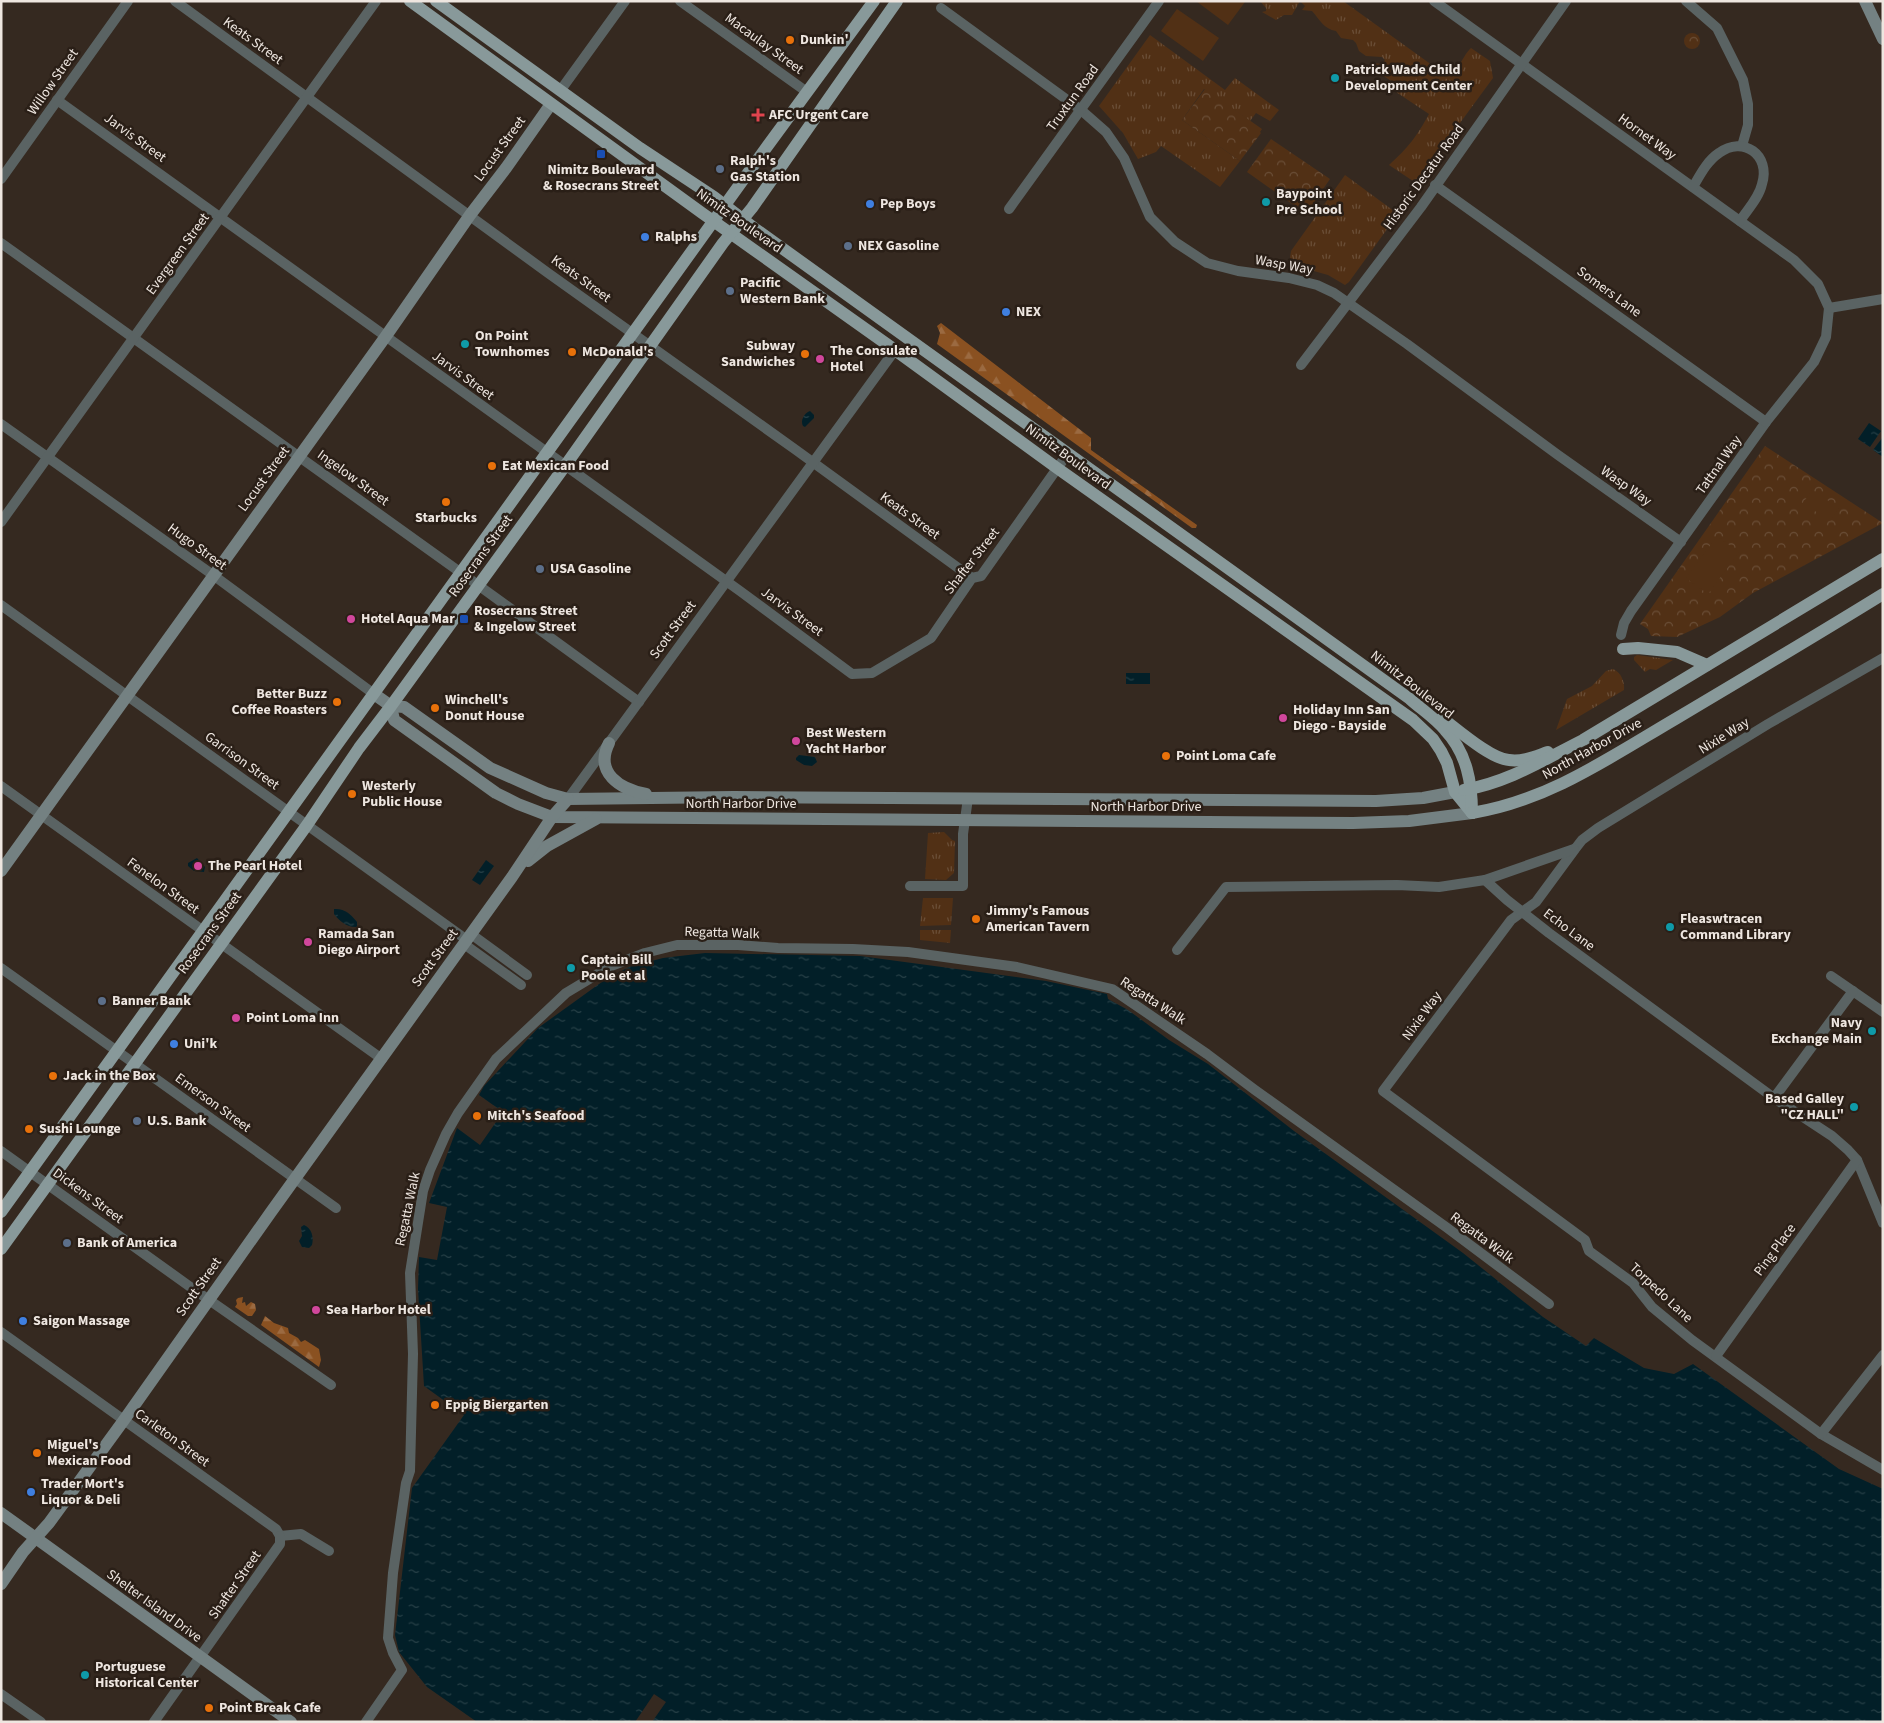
<svg xmlns="http://www.w3.org/2000/svg" width="1884" height="1723" viewBox="0 0 1884 1723" font-family="'Source Sans 3',sans-serif">
	<style>
		.grass { fill: url(#grass-tufts) }
		.forest { fill: url(#forest-firs) }
		.park { fill: url(#park-crowns) }
		.pitch { fill: #513015 }
		.water { fill: url(#water-ripples) }
		.pier { fill: #352920 }
		.lines { fill: none; stroke-linecap: round; stroke-linejoin: round }
		.street { stroke: #5a6363; stroke-width: 10 }
		.secondary { stroke: #748182; stroke-width: 12 }
		.primary { stroke: #88999a; stroke-width: 12 }
		.food-dot { fill: #e8710a; stroke: #2a1f17; stroke-width: 2 }
		.culture-dot { fill: #0f9aa8; stroke: #2a1f17; stroke-width: 2 }
		.health-dot { fill: #e0444e; stroke: #2a1f17; stroke-width: 2 }
		.transit-dot { fill: #1a4fb4; stroke: #2a1f17; stroke-width: 2 }
		.service-dot { fill: #5c6f8a; stroke: #2a1f17; stroke-width: 2 }
		.shop-dot { fill: #3f7fe0; stroke: #2a1f17; stroke-width: 2 }
		.hotel-dot { fill: #d1479c; stroke: #2a1f17; stroke-width: 2 }
		.labels { text-anchor: middle; dominant-baseline: central; stroke-width: 5; stroke-linejoin: round; paint-order: stroke }
		.poi-label { font-size: 14px; font-weight: bold; fill: #eee6e0; stroke: #2a1f17; text-anchor: start }
		.street-label { font-size: 14px; fill: #eee6e0; stroke: #2a1f17 }
	</style>
	<defs>
		<pattern id="grass-tufts" width="24" height="20" patternUnits="userSpaceOnUse" patternTransform="scale(1.25)"><rect width="24" height="20" fill="#513015"/><path d="M3 7l-1-3M5 7V3M7 7l1-3M15 17l-1-3M17 17v-4M19 17l1-3" fill="none" stroke="#6a4e37"/></pattern>
		<pattern id="forest-firs" width="22" height="20" patternUnits="userSpaceOnUse" patternTransform="scale(1.25)"><rect width="22" height="20" fill="#8a5121"/><path d="M5 1l3.5 6h-7zM16 11l3.5 6h-7z" fill="#9b6a41"/></pattern>
		<pattern id="park-crowns" width="20" height="18" patternUnits="userSpaceOnUse" patternTransform="scale(1.25)"><rect width="20" height="18" fill="#513015"/><path d="M2 6a3 3 0 1 1 6 0M12 15a3 3 0 1 1 6 0" fill="none" stroke="#6a4e37"/></pattern>
		<pattern id="water-ripples" width="26" height="14" patternUnits="userSpaceOnUse" patternTransform="scale(1.25)"><rect width="26" height="14" fill="#021f28"/><path d="M2 4q2-2 4 0t4 0M15 11q2-2 4 0t4 0" fill="none" stroke="#274047"/></pattern>
	</defs>
	<rect width="100%" height="100%" fill="#352920"/>
	<g class="grass">
		<path d="M1260 1H1343L1443 73C1458 76 1462 56 1471 48L1490 61 1493 78 1416 183 1389 165C1408 148 1417 136 1429 114L1396 92 1397 87 1396 84 1368 66 1373 63 1382 64 1385 60 1382 57 1366 56 1359 51 1356 43 1353 40 1341 38 1336 31C1324 29 1320 20 1312 11L1302 10 1305 6 1300 1 1292 15H1284L1276 20 1262 12 1266 11V8Z"/>
		<path d="M1150 35 1225 90 1235 78 1279 110 1270 121 1256 113 1250 121 1204 89 1182 120 1240 161 1220 187 1161 146 1156 152 1138 159 1123 133 1099 106Z"/>
		<path d="M1345 175 1398 214 1349 282 1345 285 1328 275 1289 264 1291 251Z"/>
		<path d="M1637 655 1673 660 1656 670 1650 669 1645 672 1634 660V657Z"/>
		<path d="M1613 669C1621 672 1625 682 1624 690L1556 730 1567 699 1592 686 1606 671Z"/>
		<path d="M944 832 952 840 955 841 954 873 946 880 925 879 928 833Z"/>
		<path d="M923 898H953L951 925 920 926Z"/>
		<path d="M920 930H951L950 943 920 940Z"/>
	</g>
	<g class="forest">
		<path d="M941 323 1091 438V450L1197 525 1196 528H1192L937 344 940 333 937 326Z"/>
		<path d="M243 1297 242 1303 245 1302 246 1306 251 1302 255 1304 256 1310 252 1316H248L235 1307 237 1304 236 1300 238 1298Z"/>
		<path d="M265 1316 274 1323 288 1328 289 1333 298 1338 301 1342 305 1340 319 1349 321 1360 319 1367 261 1325Z"/>
	</g>
	<g class="park">
		<circle cx="1692" cy="41" r="8"/>
		<path d="M1205 89 1262 129 1260 132 1261 133 1240 161 1182 120Z"/>
		<path d="M1271 139 1330 179 1306 214 1247 172Z"/>
		<path d="M1765 446 1883 523 1753 593 1720 617 1677 637 1651 636 1648 629 1640 624Z"/>
	</g>
	<g class="pitch">
		<path d="M1196 1H1243L1245 2 1228 25Z"/>
		<path d="M1177 9 1219 38 1203 61 1161 31Z"/>
		<path d="M1812 490 1839 508 1830 521 1803 503Z"/>
		<path d="M1717 536 1739 552 1708 594 1686 578Z"/>
	</g>
	<g class="water">
		<path d="M810 411 814 415V418L805 427 803 426C800 421 804 413 810 411Z"/>
		<path d="M1869 423 1881 431 1870 447 1858 439Z"/>
		<path d="M1883 437V457L1873 450Z"/>
		<rect x="1126" y="673" width="24" height="11"/>
		<path d="M799 755 815 757 817 762 812 766 804 765 796 760V758Z"/>
		<path d="M197 858 205 867 204 872 194 871 188 866V863Z"/>
		<path d="M486 860 494 866 480 885 472 880Z"/>
		<path d="M334 909C344 908 351 914 357 922V927C348 928 339 921 334 914Z"/>
		<path d="M705 953 860 956 1046 981 1107 994 1108 999 1128 1010 1169 1040 1208 1064 1294 1131 1463 1253 1543 1317 1586 1346 1594 1338 1644 1368 1674 1374 1693 1364 1839 1469 1883 1489V1722H477L427 1687 399 1652 395 1635 412 1488 464 1415 424 1386 418 1289 419 1257 437 1260 447 1207 429 1203 457 1128 480 1145 503 1112 479 1095 484 1086 538 1028 606 979 629 967 663 958Z"/>
		<path d="M304 1225C312 1228 314 1238 312 1245L309 1248 302 1247 299 1241 302 1236 301 1227Z"/>
	</g>
	<path class="pier" d="M654 1694 666 1702 652 1722H635Z"/>
	<g class="lines">
		<g class="street">
			<path d="M175 1 548 273 796 450 972 578"/>
			<path d="M680 1 807 92"/>
			<path d="M1434 1 1794 260 1818 284 1829 308 1826 337 1814 362 1766 422 1631 611 1624 623 1621 635"/>
			<path d="M1686 1 1717 28 1743 80 1748 104V125L1742 146"/>
			<path d="M941 8 1081 110 1106 132 1124 158 1150 217 1175 242 1207 263 1238 271 1289 278 1317 285 1334 293 1407 344 1558 455 1681 542"/>
			<path d="M560 91 625 1"/>
			<path d="M57 100 740 591 852 674 872 673 931 638 972 578 981 576 1068 453"/>
			<path d="M1 179 128 1"/>
			<path d="M1435 185 1766 422"/>
			<path d="M1693 187C1700 175 1707 161 1719 153 1743 135 1771 155 1762 184 1759 198 1747 210 1740 221"/>
			<path d="M1009 209 1159 1"/>
			<path d="M1 243 478 585 639 702"/>
			<path d="M1829 308 1883 299"/>
			<path d="M1301 365 1421 207 1566 1"/>
			<path d="M1 424 213 575 374 694"/>
			<path d="M1 522 376 1"/>
			<path d="M1 605 467 940"/>
			<path d="M1883 658 1768 724 1598 828 1582 840 1575 849 1536 902 1511 920 1383 1091 1585 1240 1589 1251 1633 1283 1652 1307 1692 1340 1821 1434 1883 1470"/>
			<path d="M1 786 382 1059"/>
			<path d="M568 799 895 350"/>
			<path d="M1485 880 1574 849"/>
			<path d="M910 886H963V834L968 798"/>
			<path d="M471 934 527 975"/>
			<path d="M464 944 521 985"/>
			<path d="M1177 950 1226 887 1397 885 1439 887 1485 880 1507 900 1549 933 1774 1098 1832 1136 1848 1150 1857 1160 1883 1223"/>
			<path d="M1 968 336 1208"/>
			<path d="M1831 976 1883 1012"/>
			<path d="M1774 1098 1853 991"/>
			<path d="M1 1151 189 1286 331 1385"/>
			<path d="M1 1332 276 1529 280 1536"/>
			<path d="M1716 1356 1857 1160"/>
			<path d="M1821 1434 1883 1355"/>
			<path d="M280 1536 301 1534 329 1551"/>
			<path d="M1 1694 41 1722"/>
			<path d="M154 1722 280 1544V1536"/>
			<path d="M366 1722 402 1670 393 1653 388 1638 393 1573 406 1483 410 1471 413 1354 410 1273 423 1191 430 1170 446 1134 458 1113 496 1059 566 993 611 966 645 953 677 945H738L778 948 853 949 908 952 1017 967 1112 989 1207 1054 1255 1090 1446 1227 1549 1304"/>
		</g>
		<g class="secondary">
			<path d="M1865 1 1883 39"/>
			<path d="M374 694 391 706 404 707 490 768 546 793 568 799 734 797 1376 801 1423 798 1455 792"/>
			<path d="M391 706 394 720 496 793 518 804 552 817 1353 823 1409 821 1472 813"/>
			<path d="M609 743C594 773 620 789 646 794"/>
			<path d="M528 861 547 846 596 819"/>
			<path d="M1 871 386 336 470 215 506 168 551 104"/>
			<path d="M1 1513 291 1722"/>
			<path d="M1 1584 23 1552 49 1523 124 1420 271 1212 512 877 552 817 568 799"/>
		</g>
		<g class="primary">
			<path d="M410 1 702 213 895 350 1057 468 1413 720 1433 739 1441 751 1447 763 1455 792 1472 813"/>
			<path d="M436 1 640 148 714 197 754 228 1410 699C1421 709 1435 718 1445 730 1467 753 1472 783 1472 813"/>
			<path d="M1623 649 1638 648 1677 652 1707 665"/>
			<path d="M1442 718C1458 730 1491 759 1509 760 1523 762 1536 756 1548 752"/>
			<path d="M1464 790C1509 782 1543 760 1583 740L1883 559"/>
			<path d="M1472 813C1548 801 1612 756 1677 718 1746 677 1815 636 1883 594"/>
			<path d="M1 1212 766 148 874 1"/>
			<path d="M1 1249 307 825 359 748 391 706 565 466 723 243 752 208 897 1"/>
		</g>
	</g>
	<g class="food-dot">
		<circle cx="790" cy="40" r="5"/>
		<circle cx="572" cy="352" r="5"/>
		<circle cx="805" cy="354" r="5"/>
		<circle cx="492" cy="466" r="5"/>
		<circle cx="446" cy="502" r="5"/>
		<circle cx="337" cy="702" r="5"/>
		<circle cx="435" cy="708" r="5"/>
		<circle cx="1166" cy="756" r="5"/>
		<circle cx="352" cy="794" r="5"/>
		<circle cx="976" cy="919" r="5"/>
		<circle cx="53" cy="1076" r="5"/>
		<circle cx="477" cy="1116" r="5"/>
		<circle cx="29" cy="1129" r="5"/>
		<circle cx="435" cy="1405" r="5"/>
		<circle cx="37" cy="1453" r="5"/>
		<circle cx="209" cy="1708" r="5"/>
	</g>
	<g class="culture-dot">
		<circle cx="1335" cy="78" r="5"/>
		<circle cx="1266" cy="202" r="5"/>
		<circle cx="465" cy="344" r="5"/>
		<circle cx="1670" cy="927" r="5"/>
		<circle cx="571" cy="968" r="5"/>
		<circle cx="1872" cy="1031" r="5"/>
		<circle cx="1854" cy="1107" r="5"/>
		<circle cx="85" cy="1675" r="5"/>
	</g>
	<path class="health-dot" d="M755.5 107.5h5v5h5v5h-5v5h-5v-5h-5v-5h5z"/>
	<g class="transit-dot">
		<rect x="596" y="149" width="10" height="10" rx="2.5"/>
		<rect x="459" y="614" width="10" height="10" rx="2.5"/>
	</g>
	<g class="service-dot">
		<circle cx="720" cy="169" r="5"/>
		<circle cx="848" cy="246" r="5"/>
		<circle cx="730" cy="291" r="5"/>
		<circle cx="540" cy="569" r="5"/>
		<circle cx="102" cy="1001" r="5"/>
		<circle cx="137" cy="1121" r="5"/>
		<circle cx="67" cy="1243" r="5"/>
	</g>
	<g class="shop-dot">
		<circle cx="870" cy="204" r="5"/>
		<circle cx="645" cy="237" r="5"/>
		<circle cx="1006" cy="312" r="5"/>
		<circle cx="174" cy="1044" r="5"/>
		<circle cx="23" cy="1321" r="5"/>
		<circle cx="31" cy="1492" r="5"/>
	</g>
	<g class="hotel-dot">
		<circle cx="820" cy="359" r="5"/>
		<circle cx="351" cy="619" r="5"/>
		<circle cx="1283" cy="718" r="5"/>
		<circle cx="796" cy="741" r="5"/>
		<circle cx="198" cy="866" r="5"/>
		<circle cx="308" cy="942" r="5"/>
		<circle cx="236" cy="1018" r="5"/>
		<circle cx="316" cy="1310" r="5"/>
	</g>
	<g class="labels">
		<g class="poi-label">
			<text x="800" y="40">Dunkin'</text>
			<text x="1345" y="70">Patrick Wade Child<tspan x="1345" dy="16">Development Center</tspan></text>
			<text x="769" y="115">AFC Urgent Care</text>
			<text x="730" y="161">Ralph's<tspan x="730" dy="16">Gas Station</tspan></text>
			<text x="601" y="170" text-anchor="middle">Nimitz Boulevard<tspan x="601" dy="16">&amp; Rosecrans Street</tspan></text>
			<text x="1276" y="194">Baypoint<tspan x="1276" dy="16">Pre School</tspan></text>
			<text x="880" y="204">Pep Boys</text>
			<text x="655" y="237">Ralphs</text>
			<text x="858" y="246">NEX Gasoline</text>
			<text x="740" y="283">Pacific<tspan x="740" dy="16">Western Bank</tspan></text>
			<text x="1016" y="312">NEX</text>
			<text x="475" y="336">On Point<tspan x="475" dy="16">Townhomes</tspan></text>
			<text x="795" y="346" text-anchor="end">Subway<tspan x="795" dy="16">Sandwiches</tspan></text>
			<text x="830" y="351">The Consulate<tspan x="830" dy="16">Hotel</tspan></text>
			<text x="582" y="352">McDonald's</text>
			<text x="502" y="466">Eat Mexican Food</text>
			<text x="446" y="518" text-anchor="middle">Starbucks</text>
			<text x="550" y="569">USA Gasoline</text>
			<text x="474" y="611">Rosecrans Street<tspan x="474" dy="16">&amp; Ingelow Street</tspan></text>
			<text x="361" y="619">Hotel Aqua Mar</text>
			<text x="327" y="694" text-anchor="end">Better Buzz<tspan x="327" dy="16">Coffee Roasters</tspan></text>
			<text x="445" y="700">Winchell's<tspan x="445" dy="16">Donut House</tspan></text>
			<text x="1293" y="710">Holiday Inn San<tspan x="1293" dy="16">Diego - Bayside</tspan></text>
			<text x="806" y="733">Best Western<tspan x="806" dy="16">Yacht Harbor</tspan></text>
			<text x="1176" y="756">Point Loma Cafe</text>
			<text x="362" y="786">Westerly<tspan x="362" dy="16">Public House</tspan></text>
			<text x="208" y="866">The Pearl Hotel</text>
			<text x="986" y="911">Jimmy's Famous<tspan x="986" dy="16">American Tavern</tspan></text>
			<text x="1680" y="919">Fleaswtracen<tspan x="1680" dy="16">Command Library</tspan></text>
			<text x="318" y="934">Ramada San<tspan x="318" dy="16">Diego Airport</tspan></text>
			<text x="581" y="960">Captain Bill<tspan x="581" dy="16">Poole et al</tspan></text>
			<text x="112" y="1001">Banner Bank</text>
			<text x="246" y="1018">Point Loma Inn</text>
			<text x="1862" y="1023" text-anchor="end">Navy<tspan x="1862" dy="16">Exchange Main</tspan></text>
			<text x="184" y="1044">Uni'k</text>
			<text x="63" y="1076">Jack in the Box</text>
			<text x="1844" y="1099" text-anchor="end">Based Galley<tspan x="1844" dy="16">"CZ HALL"</tspan></text>
			<text x="487" y="1116">Mitch's Seafood</text>
			<text x="147" y="1121">U.S. Bank</text>
			<text x="39" y="1129">Sushi Lounge</text>
			<text x="77" y="1243">Bank of America</text>
			<text x="326" y="1310">Sea Harbor Hotel</text>
			<text x="33" y="1321">Saigon Massage</text>
			<text x="445" y="1405">Eppig Biergarten</text>
			<text x="47" y="1445">Miguel's<tspan x="47" dy="16">Mexican Food</tspan></text>
			<text x="41" y="1484">Trader Mort's<tspan x="41" dy="16">Liquor &amp; Deli</tspan></text>
			<text x="95" y="1667">Portuguese<tspan x="95" dy="16">Historical Center</tspan></text>
			<text x="219" y="1708">Point Break Cafe</text>
		</g>
		<g class="street-label">
			<text transform="translate(253 41) rotate(36)">Keats Street</text>
			<text transform="translate(764 44) rotate(36)">Macaulay Street</text>
			<text transform="translate(53 82) rotate(-55)">Willow Street</text>
			<text transform="translate(1073 98) rotate(-54)">Truxtun Road</text>
			<text transform="translate(1647 137) rotate(36)">Hornet Way</text>
			<text transform="translate(135 138) rotate(36)">Jarvis Street</text>
			<text transform="translate(500 149) rotate(-54)">Locust Street</text>
			<text transform="translate(1424 177) rotate(-54)">Historic Decatur Road</text>
			<text transform="translate(739 221) rotate(35)">Nimitz Boulevard</text>
			<text transform="translate(178 254) rotate(-54)">Evergreen Street</text>
			<text transform="translate(1284 265) rotate(10)">Wasp Way</text>
			<text transform="translate(581 279) rotate(36)">Keats Street</text>
			<text transform="translate(1609 292) rotate(36)">Somers Lane</text>
			<text transform="translate(463 376) rotate(36)">Jarvis Street</text>
			<text transform="translate(1068 457) rotate(36)">Nimitz Boulevard</text>
			<text transform="translate(1719 465) rotate(-55)">Tattnal Way</text>
			<text transform="translate(353 478) rotate(36)">Ingelow Street</text>
			<text transform="translate(264 479) rotate(-54)">Locust Street</text>
			<text transform="translate(1626 486) rotate(35)">Wasp Way</text>
			<text transform="translate(910 516) rotate(36)">Keats Street</text>
			<text transform="translate(197 547) rotate(36)">Hugo Street</text>
			<text transform="translate(481 556) rotate(-54)">Rosecrans Street</text>
			<text transform="translate(972 561) rotate(-52)">Shafter Street</text>
			<text transform="translate(792 612) rotate(36)">Jarvis Street</text>
			<text transform="translate(673 630) rotate(-54)">Scott Street</text>
			<text transform="translate(1412 685) rotate(38)">Nimitz Boulevard</text>
			<text transform="translate(1724 736) rotate(-32)">Nixie Way</text>
			<text transform="translate(1592 749) rotate(-29)">North Harbor Drive</text>
			<text transform="translate(242 761) rotate(36)">Garrison Street</text>
			<text x="741" y="804">North Harbor Drive</text>
			<text x="1146" y="807">North Harbor Drive</text>
			<text transform="translate(163 886) rotate(36)">Fenelon Street</text>
			<text transform="translate(1569 930) rotate(37)">Echo Lane</text>
			<text transform="translate(210 933) rotate(-54)">Rosecrans Street</text>
			<text transform="translate(722 933) rotate(2)">Regatta Walk</text>
			<text transform="translate(435 958) rotate(-54)">Scott Street</text>
			<text transform="translate(1153 1001) rotate(33)">Regatta Walk</text>
			<text transform="translate(1422 1016) rotate(-54)">Nixie Way</text>
			<text transform="translate(213 1103) rotate(36)">Emerson Street</text>
			<text transform="translate(88 1196) rotate(36)">Dickens Street</text>
			<text transform="translate(408 1209) rotate(-78)">Regatta Walk</text>
			<text transform="translate(1482 1238) rotate(37)">Regatta Walk</text>
			<text transform="translate(1775 1250) rotate(-54)">Ping Place</text>
			<text transform="translate(199 1287) rotate(-55)">Scott Street</text>
			<text transform="translate(1661 1293) rotate(43)">Torpedo Lane</text>
			<text transform="translate(172 1438) rotate(36)">Carleton Street</text>
			<text transform="translate(235 1585) rotate(-55)">Shafter Street</text>
			<text transform="translate(154 1606) rotate(36)">Shelter Island Drive</text>
		</g>
	</g>
	<rect width="1884" height="1723" fill="none" stroke="#eee6e0" stroke-width="5"/>
</svg>
